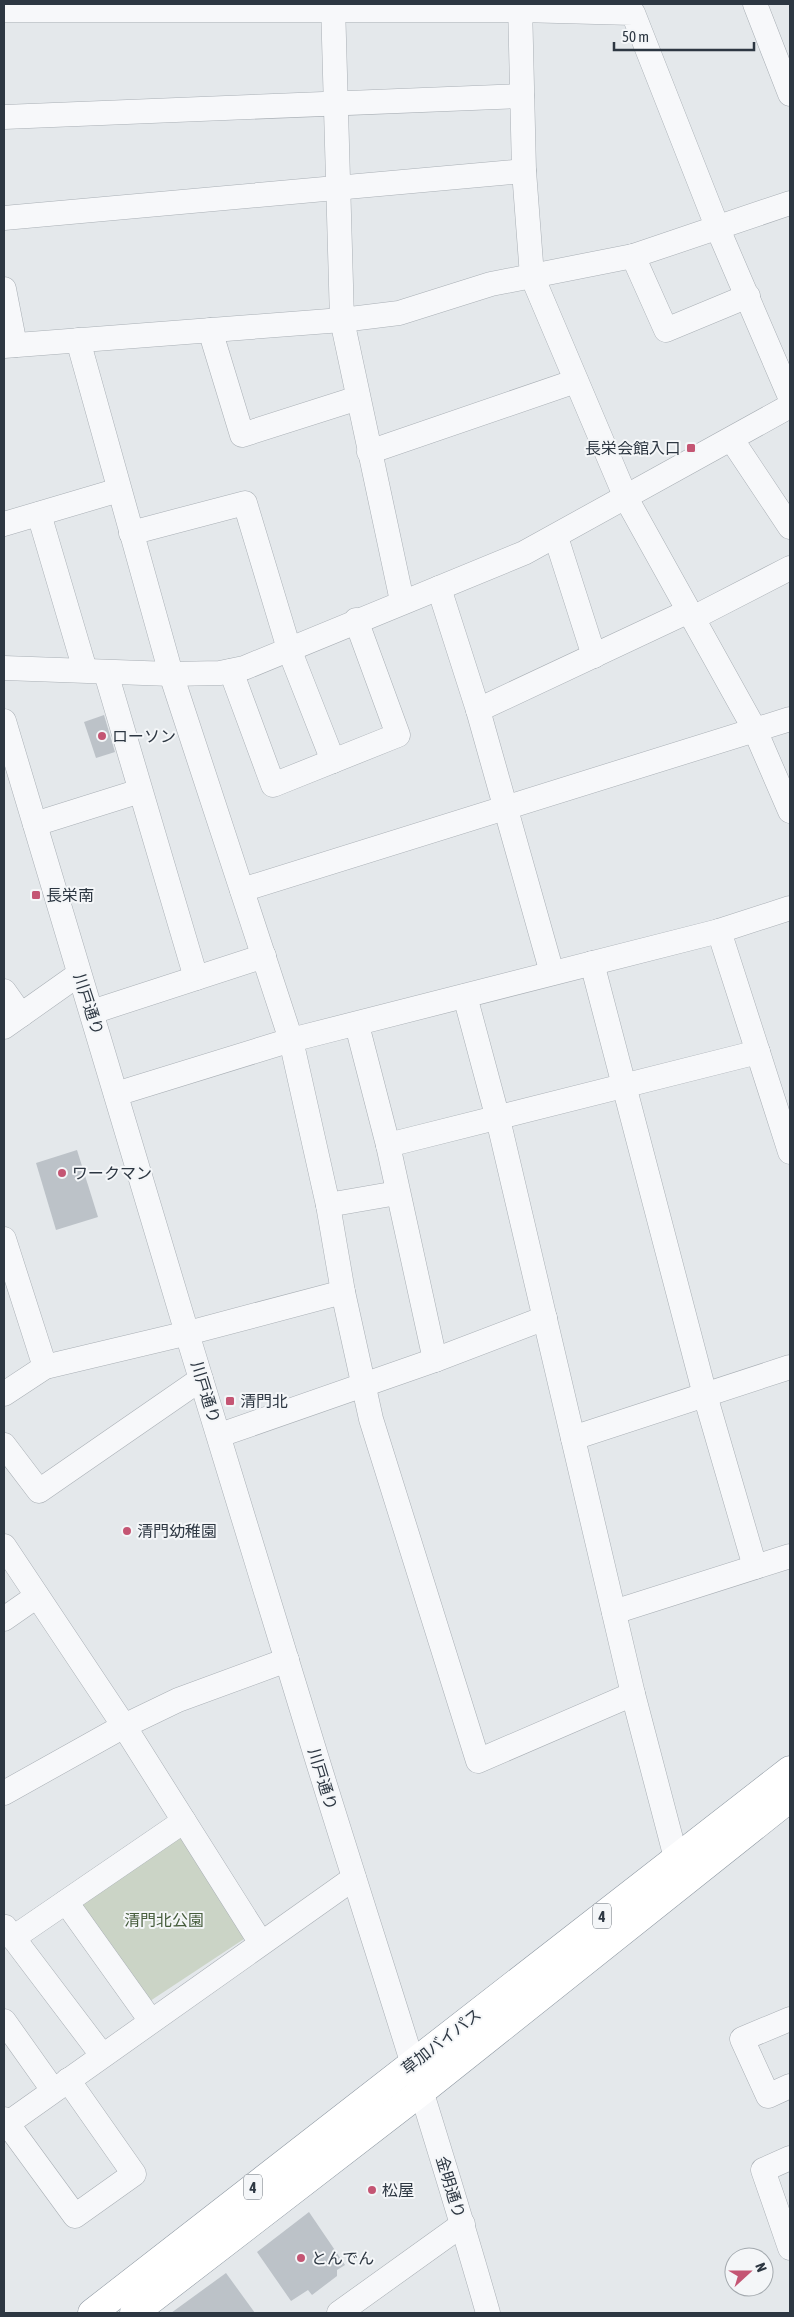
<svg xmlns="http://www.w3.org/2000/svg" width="794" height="2317" viewBox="0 0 794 2317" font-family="'Asap Condensed','Noto Sans JP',sans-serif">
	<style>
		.green { fill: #cbd4c6 }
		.building { fill: #bcc2c8 }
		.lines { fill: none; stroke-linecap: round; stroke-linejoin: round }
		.minor-casing { stroke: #a9afb5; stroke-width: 25 }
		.highway-casing { stroke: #8d97a1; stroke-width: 29 }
		.minor { stroke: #f7f8fa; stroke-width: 24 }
		.highway { stroke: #fff; stroke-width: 28 }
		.poi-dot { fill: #c45573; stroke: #f4f6f8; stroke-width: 2 }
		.labels { text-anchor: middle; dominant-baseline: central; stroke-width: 4; stroke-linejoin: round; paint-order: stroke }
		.shield { fill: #f4f6f8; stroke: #697079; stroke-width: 1 }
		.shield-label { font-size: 15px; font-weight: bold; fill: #2d3742 }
		.poi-label { font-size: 16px; fill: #2d3742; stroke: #f4f6f8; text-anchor: start }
		.street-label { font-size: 16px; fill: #2d3742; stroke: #f4f6f8 }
		.park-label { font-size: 16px; fill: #465d3c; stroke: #f4f6f8 }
	</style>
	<rect width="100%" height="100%" fill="#e4e8eb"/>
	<path class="green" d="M180 1836 247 1937 147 2003 79 1905Z"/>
	<g class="building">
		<path d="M104 715 115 752 96 758 84 722Z"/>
		<path d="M77 1150 98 1217 56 1230 36 1163Z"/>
		<path d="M309 2212 345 2265 337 2270V2276L312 2295 308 2290 291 2301 257 2252Z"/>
		<path d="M226 2273 255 2313H171Z"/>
	</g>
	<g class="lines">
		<defs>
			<g id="minor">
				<path d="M333 4 342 320 402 601"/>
				<path d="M520 4 524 171 532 276 626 498 755 730 790 811"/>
				<path d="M755 4 790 94"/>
				<path d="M4 10H520L633 13 718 229 790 397"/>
				<path d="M4 117 522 96"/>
				<path d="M4 218 524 171"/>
				<path d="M633 256 666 330 748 296"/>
				<path d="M4 289 15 345"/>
				<path d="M210 330 242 435 358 398"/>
				<path d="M78 340 171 674 291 1040 328 1205 343 1292 371 1419 478 1761 633 1694"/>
				<path d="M4 346 342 320 399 313 491 284 633 256 790 203"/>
				<path d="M732 440 790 527"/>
				<path d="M369 452 576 381"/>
				<path d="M39 514 85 670"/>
				<path d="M4 524 119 490"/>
				<path d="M131 533 245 503 289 649 333 761"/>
				<path d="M556 537 594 656"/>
				<path d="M439 588 478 710 552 973"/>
				<path d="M693 618 790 568"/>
				<path d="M4 668 171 674 220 673 244 668 524 553 790 406"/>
				<path d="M231 671 273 785 398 735 356 620"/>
				<path d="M106 673 196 978"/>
				<path d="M478 710 689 611"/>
				<path d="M4 721C105 1063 208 1405 313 1746 371 1935 434 2123 488 2313"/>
				<path d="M35 824 140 791"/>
				<path d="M242 890 790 719"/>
				<path d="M719 931 790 1152"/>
				<path d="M592 963 705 1395 755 1567"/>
				<path d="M4 991 21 1015"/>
				<path d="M465 996 498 1119 633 1694 676 1858"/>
				<path d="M92 1012 264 956"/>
				<path d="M357 1025 388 1145 435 1360"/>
				<path d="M4 1027 79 974"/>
				<path d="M116 1094 291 1040 719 931 790 908"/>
				<path d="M388 1145 758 1052"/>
				<path d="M328 1205 397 1193"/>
				<path d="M4 1239 45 1367"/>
				<path d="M4 1394 45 1367 188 1333 343 1292"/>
				<path d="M220 1435 435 1360 545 1318"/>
				<path d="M573 1438 790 1367"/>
				<path d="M4 1445 39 1491 201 1379"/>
				<path d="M4 1546 124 1726 261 1943"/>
				<path d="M614 1612 790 1556"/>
				<path d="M4 1619 37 1596"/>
				<path d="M4 1793 124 1726 178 1700 287 1660"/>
				<path d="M66 1902 151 2021"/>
				<path d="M5 1927 102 2055"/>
				<path d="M13 1938 184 1821"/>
				<path d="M790 2019 742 2039 768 2096 790 2086"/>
				<path d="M4 2021 53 2090"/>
				<path d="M4 2119 75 2216 134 2174 68 2080"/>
				<path d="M4 2126 354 1878"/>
				<path d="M790 2158 763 2170 790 2248"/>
				<path d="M339 2313 463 2224"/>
			</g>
			<g id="highway">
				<path d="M92 2313 790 1770"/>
				<path d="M134 2313 422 2091 790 1798"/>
			</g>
		</defs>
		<use href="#minor" class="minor-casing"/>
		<use href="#highway" class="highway-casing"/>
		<use href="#minor" class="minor"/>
		<use href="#highway" class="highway"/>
	</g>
	<g class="poi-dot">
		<rect x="686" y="443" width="10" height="10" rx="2.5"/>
		<circle cx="102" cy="736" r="5"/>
		<rect x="31" y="890" width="10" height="10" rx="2.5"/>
		<circle cx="62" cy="1173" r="5"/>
		<rect x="225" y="1396" width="10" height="10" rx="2.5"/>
		<circle cx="127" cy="1531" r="5"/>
		<circle cx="372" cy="2190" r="5"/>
		<circle cx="301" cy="2258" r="5"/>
	</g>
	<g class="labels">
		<g class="shield">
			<rect x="593" y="1903.5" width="18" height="25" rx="4"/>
			<rect x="244" y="2174.5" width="18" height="25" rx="4"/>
		</g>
		<g class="shield-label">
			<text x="602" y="1916">4</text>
			<text x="253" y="2187">4</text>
		</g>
		<g class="poi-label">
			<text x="681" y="448" text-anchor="end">長栄会館入口</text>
			<text x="112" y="736">ローソン</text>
			<text x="46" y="895">長栄南</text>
			<text x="72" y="1173">ワークマン</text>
			<text x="240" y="1401">清門北</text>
			<text x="137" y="1531">清門幼稚園</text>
			<text x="382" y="2190">松屋</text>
			<text x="311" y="2258">とんでん</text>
		</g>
		<g class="street-label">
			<text transform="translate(89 1004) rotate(72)">川戸通り</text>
			<text transform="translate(206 1392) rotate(73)">川戸通り</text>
			<text transform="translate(323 1779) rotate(73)">川戸通り</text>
			<text transform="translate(441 2041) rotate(-38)">草加バイパス</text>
			<text transform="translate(451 2187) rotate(73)">金明通り</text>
		</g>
		<g class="park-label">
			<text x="164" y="1920">清門北公園</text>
		</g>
	</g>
	<rect width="794" height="2317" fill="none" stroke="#2d3742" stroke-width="10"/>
	<g transform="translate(749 2272) rotate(69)"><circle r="24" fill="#f4f6f8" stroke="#a4aaaf"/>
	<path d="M0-4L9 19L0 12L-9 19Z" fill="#c45573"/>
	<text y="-8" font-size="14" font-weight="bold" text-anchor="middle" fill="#2d3742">N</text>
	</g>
	<path d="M614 42v8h140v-8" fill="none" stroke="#2d3742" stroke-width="2.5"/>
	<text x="622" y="42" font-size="15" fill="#2d3742" stroke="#f4f6f8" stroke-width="4" paint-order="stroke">50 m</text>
</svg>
